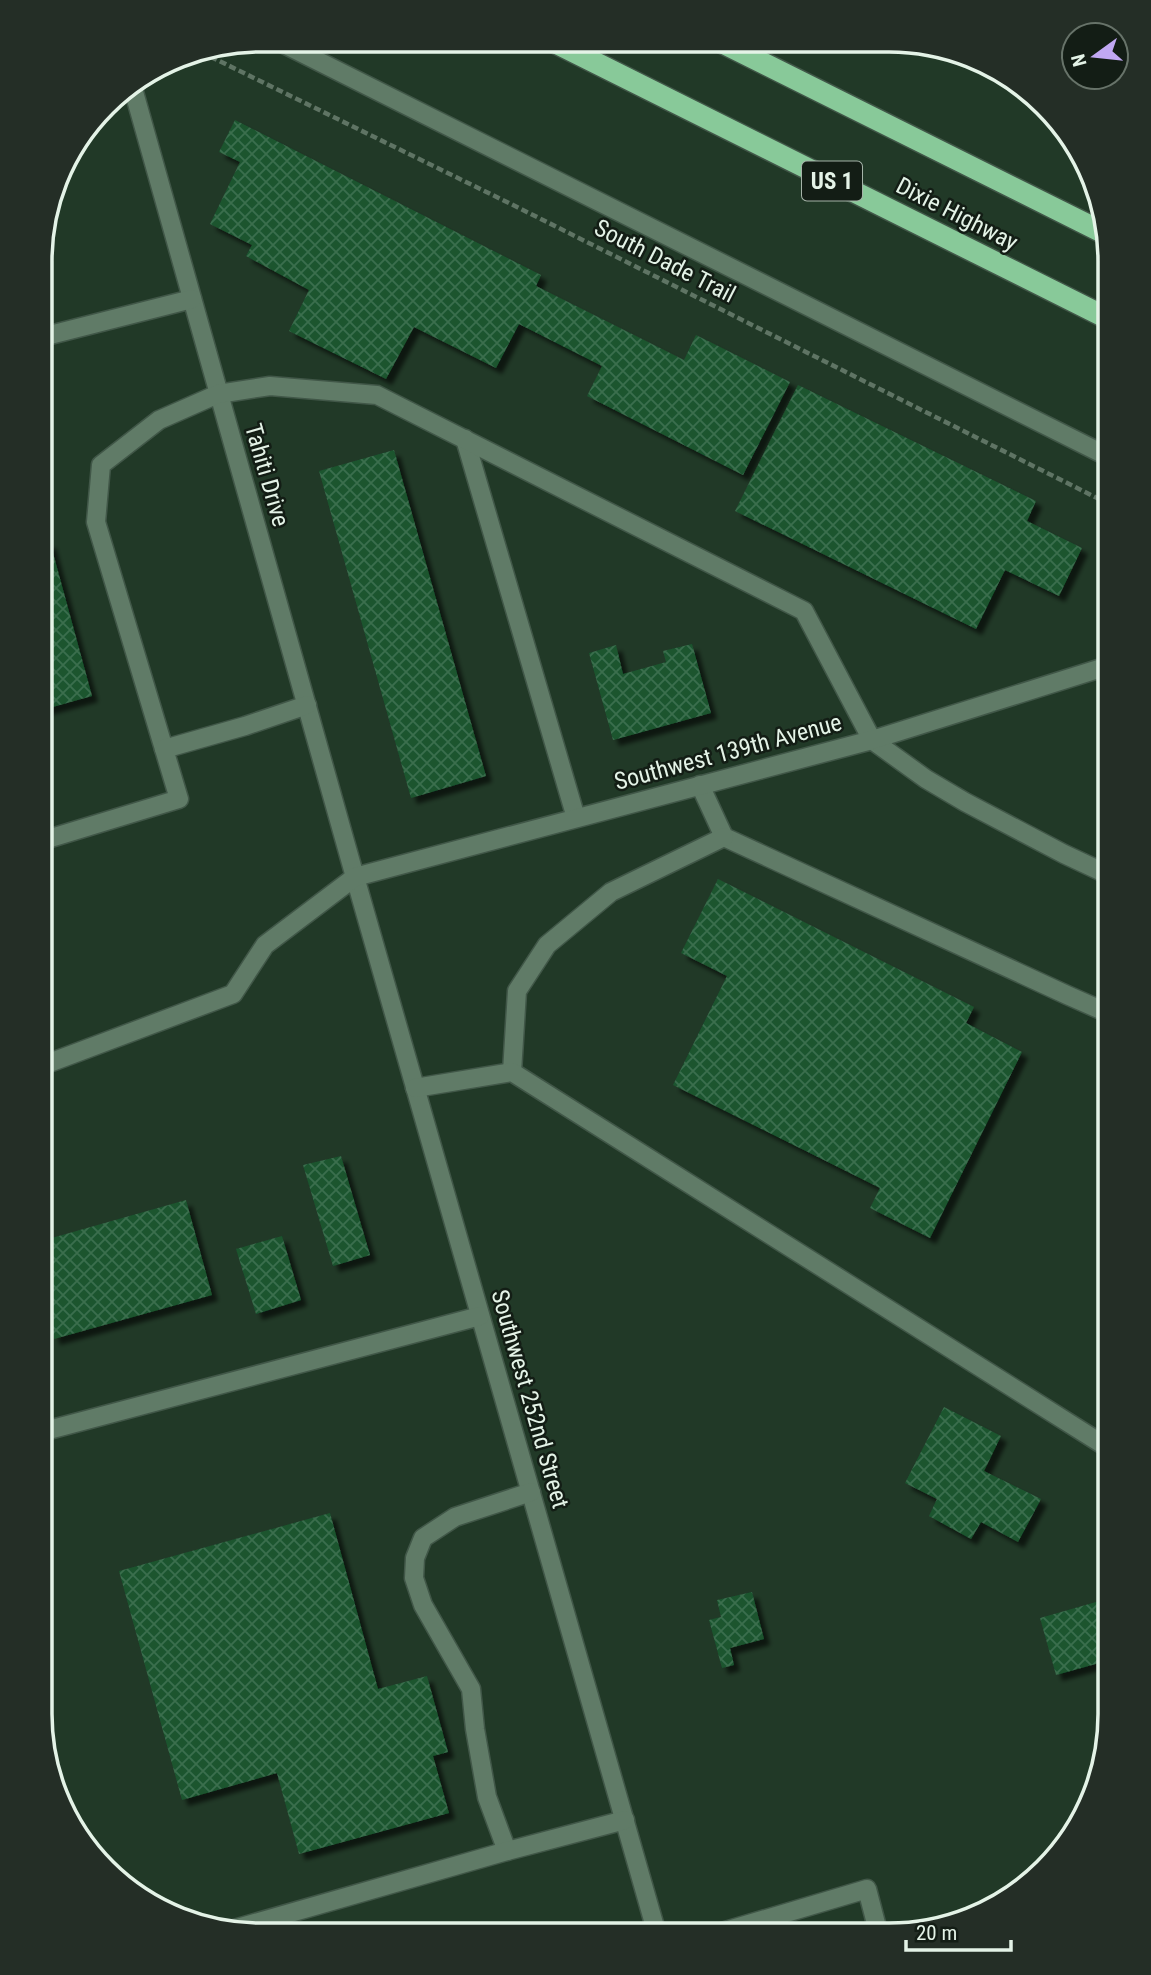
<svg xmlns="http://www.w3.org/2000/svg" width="1151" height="1975" viewBox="0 0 1151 1975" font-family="'Roboto Condensed',sans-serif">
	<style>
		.building { fill: url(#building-cross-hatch); filter: url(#shadow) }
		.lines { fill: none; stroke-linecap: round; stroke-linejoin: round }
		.minor-casing { stroke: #415748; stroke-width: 21 }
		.highway-casing { stroke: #415748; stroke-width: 24 }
		.path { stroke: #5f7464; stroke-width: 4.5; stroke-dasharray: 7 3.5; stroke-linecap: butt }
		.minor { stroke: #607b67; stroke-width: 18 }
		.highway { stroke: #88c999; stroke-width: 21 }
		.labels { text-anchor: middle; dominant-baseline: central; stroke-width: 5; stroke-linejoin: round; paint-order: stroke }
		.shield { fill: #131d15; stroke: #a5b3a8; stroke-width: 2 }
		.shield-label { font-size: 23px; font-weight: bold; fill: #e4f3e7 }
		.street-label { font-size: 24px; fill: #e4f3e7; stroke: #131d15 }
		.rim { fill: none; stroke: #e4f3e7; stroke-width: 3.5 }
	</style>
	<defs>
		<pattern id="building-cross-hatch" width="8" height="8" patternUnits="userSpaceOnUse" patternTransform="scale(1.75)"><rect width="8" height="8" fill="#1a552f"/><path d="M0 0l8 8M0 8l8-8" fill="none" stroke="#3b6e4d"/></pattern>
		<filter id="shadow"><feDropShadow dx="6" dy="6" stdDeviation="2" flood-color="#0009"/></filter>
	</defs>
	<rect width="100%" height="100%" fill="#213927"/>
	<g class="building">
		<path d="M235 120 541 275 536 286 684 360 696 335 790 382 743 475 587 396 602 366 519 324 496 368 414 327 386 379 289 331 309 290 246 256 252 245 210 224 240 162 219 152Z"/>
		<path d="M798 385 1036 501 1027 521 1082 548 1059 596 1005 570 976 629 735 511Z"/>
		<path d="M394 450 486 776 411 798 319 471Z"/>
		<path d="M50 542 92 696 42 710V544Z"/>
		<path d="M692 644 711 713 613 740 589 653 616 645 623 674 666 662 663 651Z"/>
		<path d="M718 879 974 1007 966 1023 1022 1052 930 1238 870 1208 880 1188 673 1085 727 976 681 953Z"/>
		<path d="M341 1156 370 1255 333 1266 303 1165Z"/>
		<path d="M186 1200 212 1295 54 1339 41 1290V1241Z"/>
		<path d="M282 1236 301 1300 256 1314 236 1249Z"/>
		<path d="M944 1407 1001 1436 984 1471 1041 1499 1018 1542 981 1522 971 1539 929 1516 937 1499 905 1483Z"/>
		<path d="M330 1513 378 1689 427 1676 448 1752 433 1756 449 1813 299 1854 277 1773 182 1800 119 1571Z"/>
		<path d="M752 1592 764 1639 730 1648 734 1665 722 1668 709 1620 721 1617 717 1600Z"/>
		<path d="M1110 1598V1660L1056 1675 1040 1618Z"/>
	</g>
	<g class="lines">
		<defs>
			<g id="minor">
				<path d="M276 40 1111 458"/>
				<path d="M132 85 355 877 657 1934"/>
				<path d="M42 337 192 299"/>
				<path d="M465 439 576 818"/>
				<path d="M164 749 96 522 101 465 159 420 218 394 270 386 377 395 804 611 872 740 926 779 965 802 1064 854 1111 876"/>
				<path d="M700 785 724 837 1067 995 1110 1014"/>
				<path d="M41 841 179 799 164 749 245 726 307 705"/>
				<path d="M41 1066 233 994 265 945 355 877 872 740 1111 665"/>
				<path d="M512 1072 517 991 547 945 611 892 724 837"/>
				<path d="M415 1088 512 1072 1110 1449"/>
				<path d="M41 1432 480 1316"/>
				<path d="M507 1851 487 1797 475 1729 471 1689 423 1605 414 1578 415 1558 423 1538 455 1517 531 1492"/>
				<path d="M227 1931 507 1851 625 1820"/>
				<path d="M715 1934 867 1889 879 1935"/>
			</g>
			<g id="highway">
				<path d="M554 42 1111 320"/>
				<path d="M723 43 1106 234"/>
			</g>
		</defs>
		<use href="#minor" class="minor-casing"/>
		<use href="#highway" class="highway-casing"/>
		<path class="path" d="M201 52 517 207 1111 505"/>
		<use href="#minor" class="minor"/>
		<use href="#highway" class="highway"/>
	</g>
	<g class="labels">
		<rect class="shield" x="802" y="161.5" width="60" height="39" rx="5"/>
		<g class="shield-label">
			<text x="832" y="181">US 1</text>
		</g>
		<g class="street-label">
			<text transform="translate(957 214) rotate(27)">Dixie Highway</text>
			<text transform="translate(665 261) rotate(27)">South Dade Trail</text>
			<text transform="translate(267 475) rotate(74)">Tahiti Drive</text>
			<text transform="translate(728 752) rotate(-15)">Southwest 139th Avenue</text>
			<text transform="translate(530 1399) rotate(74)">Southwest 252nd Street</text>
		</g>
	</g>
	<path d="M0 0H1151V1975H0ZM261 52H889A209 209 0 0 1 1098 261V1714A209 209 0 0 1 889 1923H261A209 209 0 0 1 52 1714V261A209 209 0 0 1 261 52Z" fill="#242e26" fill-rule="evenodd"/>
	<path class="rim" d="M261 52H889A209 209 0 0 1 1098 261V1714A209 209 0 0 1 889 1923H261A209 209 0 0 1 52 1714V261A209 209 0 0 1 261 52Z"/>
	<g transform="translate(1095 56) rotate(255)"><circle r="33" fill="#131d15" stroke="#677369" stroke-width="2"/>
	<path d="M0-5L12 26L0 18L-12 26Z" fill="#c1a8f3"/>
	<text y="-10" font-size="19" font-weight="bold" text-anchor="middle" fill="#e4f3e7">N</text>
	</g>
	<path d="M906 1940v10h105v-10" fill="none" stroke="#e4f3e7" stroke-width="3.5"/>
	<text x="916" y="1940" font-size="21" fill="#e4f3e7" stroke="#131d15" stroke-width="5" paint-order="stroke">20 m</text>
</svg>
